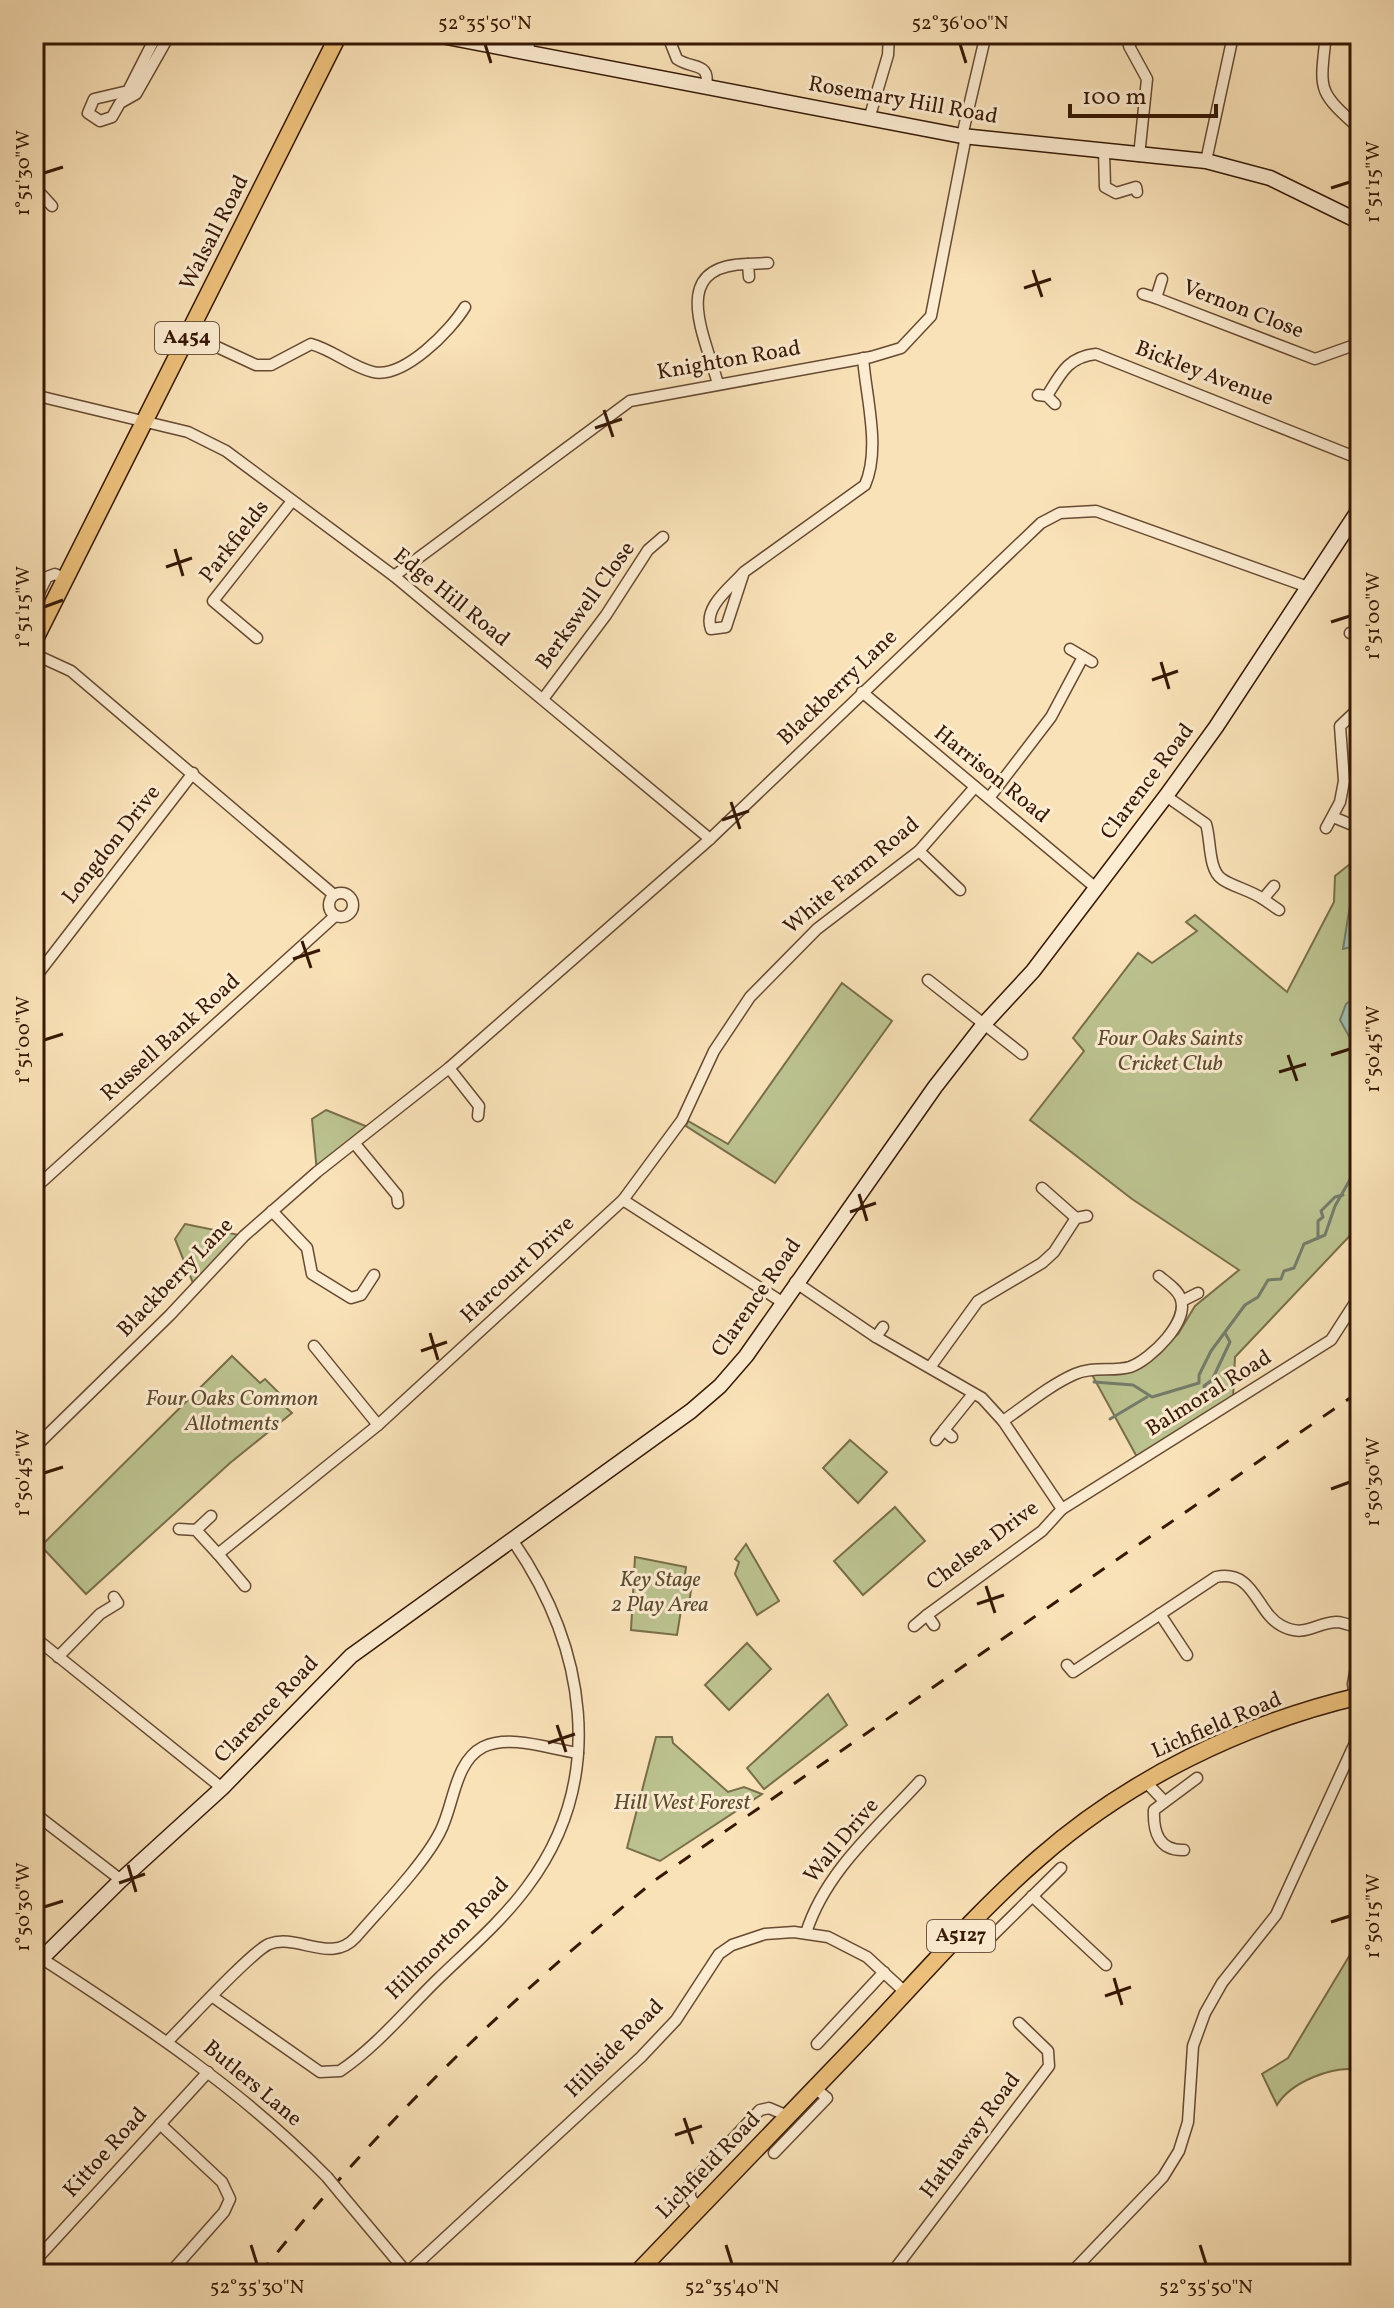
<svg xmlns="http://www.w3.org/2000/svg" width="1394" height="2308" viewBox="0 0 1394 2308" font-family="Vollkorn,serif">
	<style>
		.green { fill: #bcc390; stroke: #796e4a; stroke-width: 2 }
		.water { fill: #9ebead; stroke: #747c6a; stroke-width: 2 }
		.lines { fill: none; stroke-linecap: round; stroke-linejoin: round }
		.stream { stroke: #747c6a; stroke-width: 3 }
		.street-casing { stroke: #674a32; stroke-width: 13 }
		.secondary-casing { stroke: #361805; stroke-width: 17 }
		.primary-casing { stroke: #361805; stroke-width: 19 }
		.street { stroke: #fcecd1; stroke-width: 10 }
		.secondary { stroke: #fcecd1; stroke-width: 14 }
		.primary { stroke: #edc17c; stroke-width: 16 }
		.rail { stroke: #361805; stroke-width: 3; stroke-dasharray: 14 14; stroke-linecap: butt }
		.street-bridge-casing { stroke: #674a32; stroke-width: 13; stroke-linecap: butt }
		.street-bridge { stroke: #fcecd1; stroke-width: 10 }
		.ticks { fill: none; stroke: #361805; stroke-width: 3 }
		.labels { text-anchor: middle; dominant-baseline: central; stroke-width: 6; stroke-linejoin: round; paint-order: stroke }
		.shield { fill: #fcecd1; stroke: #715842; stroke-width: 2 }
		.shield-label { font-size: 20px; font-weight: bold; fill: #361805 }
		.street-label { font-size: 22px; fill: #361805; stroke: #fcecd1 }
		.park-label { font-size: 22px; font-style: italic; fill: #5e4b2f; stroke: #fcecd1 }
		.neatline { fill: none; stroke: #361805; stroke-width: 3 }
		.ticks-label { font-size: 20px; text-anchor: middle; fill: #361805 }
	</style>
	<rect width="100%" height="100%" fill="#fae2b8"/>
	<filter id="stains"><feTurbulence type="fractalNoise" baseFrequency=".0025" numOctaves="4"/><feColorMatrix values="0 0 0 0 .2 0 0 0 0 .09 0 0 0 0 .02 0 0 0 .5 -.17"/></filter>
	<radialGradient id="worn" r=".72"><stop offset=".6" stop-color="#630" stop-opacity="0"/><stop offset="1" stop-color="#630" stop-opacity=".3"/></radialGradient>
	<g class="green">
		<path d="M1360 856V1225L1235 1357 1233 1398 1137 1457 1091 1373 1134 1370 1178 1334 1195 1306 1239 1270 1132 1199 1030 1120 1084 1051 1073 1038 1138 953 1152 963 1197 931 1186 922 1195 915 1287 992 1334 902 1335 876Z"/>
		<path d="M842 983 892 1021 775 1183 686 1126 688 1121 728 1144Z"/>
		<path d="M326 1110 373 1129 317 1172 312 1119Z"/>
		<path d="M185 1224 244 1236 195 1288 175 1239Z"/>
		<path d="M232 1356 260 1383 265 1379 283 1397 279 1401 292 1413 230 1463 86 1594 41 1546Z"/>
		<path d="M850 1440 887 1472 858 1503 823 1468Z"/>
		<path d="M895 1507 925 1541 863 1595 834 1561Z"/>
		<path d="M746 1544 779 1601 757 1615 735 1574 739 1562 735 1559Z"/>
		<path d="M635 1557 686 1567 684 1583 692 1584 688 1610H681L677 1635 631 1630Z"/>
		<path d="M747 1643 771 1669 729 1710 705 1685Z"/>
		<path d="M828 1694 847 1725 764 1789 747 1768Z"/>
		<path d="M656 1737H672L673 1743 728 1792 744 1787 762 1794 660 1861 627 1848Z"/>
		<path d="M1360 1938V2070C1333 2065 1291 2082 1277 2105L1262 2074 1288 2058Z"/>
	</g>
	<g class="water">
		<path d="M1360 875V945L1343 949 1352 892Z"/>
		<path d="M1360 993V1076H1356L1351 1040 1340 1020 1346 1004Z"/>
	</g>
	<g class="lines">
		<g class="stream">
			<path d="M1318 1238V1221L1323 1217 1321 1211 1335 1197 1343 1195"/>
			<path d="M1094 1382 1133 1385 1152 1397 1199 1383V1375L1211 1351 1245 1305 1258 1297 1268 1280 1281 1279 1284 1271 1294 1268 1304 1244 1325 1235 1335 1206 1360 1162"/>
			<path d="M1206 1399 1204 1386 1212 1380 1230 1342 1225 1333"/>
			<path d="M1110 1419 1147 1397"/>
		</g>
		<defs>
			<g id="street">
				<path d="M157 34 128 91 94 99 88 113 100 121 112 117 120 103 136 94 170 34"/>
				<path d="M667 34 677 59C693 70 711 61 706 88"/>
				<path d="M1136 34 1129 46 1147 79 1139 156"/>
				<path d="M1326 34C1320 91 1316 90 1360 129"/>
				<path d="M528 52 530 34"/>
				<path d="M869 119 888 55 889 34"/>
				<path d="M962 136 986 34"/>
				<path d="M1104 151 1105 187 1116 193 1136 187 1137 192"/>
				<path d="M1206 161 1233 36"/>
				<path d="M34 197 42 195 52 206"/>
				<path d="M1353 219 1360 204"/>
				<path d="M749 277 748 264 768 263"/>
				<path d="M1143 294 1156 298 1162 279"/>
				<path d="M1156 298 1315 359 1360 343"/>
				<path d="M189 334 256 365H271L311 344C333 350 352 367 373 372 404 379 451 330 465 307"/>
				<path d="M718 384C705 336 667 265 748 264"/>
				<path d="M34 395 188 432 226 451 394 576 710 839"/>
				<path d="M1038 395 1047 396 1055 404"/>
				<path d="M1047 396C1061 373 1068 357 1096 354L1360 459"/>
				<path d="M744 572C730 588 703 607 711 629L726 627 744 572 865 485C881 449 866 397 863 358"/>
				<path d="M394 576 630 401 871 357 901 348 931 316 966 136"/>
				<path d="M34 603 47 577 55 574 65 579"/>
				<path d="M1350 633 1360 628"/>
				<path d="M257 638 213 601 292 501"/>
				<path d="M1070 649 1092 662"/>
				<path d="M34 654 71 671 334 895"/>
				<path d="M862 692 1096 888"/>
				<path d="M543 699 606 615 648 550 663 537"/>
				<path d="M1166 796 1206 824C1211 839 1208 870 1222 879 1231 886 1250 890 1263 899L1274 886"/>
				<path d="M989 798 1051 717 1083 657"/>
				<path d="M1333 817 1350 824"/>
				<path d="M1326 828 1340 802 1344 781 1340 726 1360 707"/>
				<path d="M919 851 960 890"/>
				<circle cx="341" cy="905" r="12"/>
				<path d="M1263 899 1279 910"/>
				<path d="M34 979 193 773"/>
				<path d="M928 980 1022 1054"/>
				<path d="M449 1068 479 1106 478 1116"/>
				<path d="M355 1144 397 1195 398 1203"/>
				<path d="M1042 1188 1076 1218 1087 1216"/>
				<path d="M34 1189 335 916"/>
				<path d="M272 1211 307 1248 312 1274 351 1298 361 1295 374 1275"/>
				<path d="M795 1282 876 1337 883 1327"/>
				<path d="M1182 1301 1198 1293"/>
				<path d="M782 1302 623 1200 682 1120 714 1051 750 997 817 929 919 851 975 787"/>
				<path d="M876 1337 982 1398 1003 1421 1062 1509"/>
				<path d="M314 1346 378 1425"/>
				<path d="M931 1366 978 1301 1042 1263 1054 1252 1076 1218"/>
				<path d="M1003 1421C1026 1405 1050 1385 1075 1374 1093 1366 1113 1372 1130 1367 1150 1360 1191 1321 1180 1297 1177 1289 1166 1282 1159 1276"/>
				<path d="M944 1430 973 1394"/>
				<path d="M936 1440 944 1430 952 1437"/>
				<path d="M34 1448 170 1315 244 1236 317 1172 449 1068 710 839 1041 523 1060 513 1096 511 1308 587"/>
				<path d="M179 1529 196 1530 218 1554 378 1425 623 1200"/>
				<path d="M196 1530 211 1516"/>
				<path d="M218 1554 245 1586"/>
				<path d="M1160 1614 1187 1655"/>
				<path d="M927 1615 1042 1531 1062 1509 1331 1340 1360 1295"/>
				<path d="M914 1626 927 1615 934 1625"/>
				<path d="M34 1637 222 1788"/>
				<path d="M58 1657 100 1614 118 1603 114 1597"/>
				<path d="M1067 1665 1073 1672 1216 1577C1255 1569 1256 1613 1282 1626 1305 1638 1315 1623 1336 1622 1344 1622 1352 1626 1360 1629"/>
				<path d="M1145 1781 1164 1801"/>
				<path d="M34 1813 121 1880"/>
				<path d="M1184 1850C1159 1851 1153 1832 1154 1810L1197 1778"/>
				<path d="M1032 1896 1106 1965"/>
				<path d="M806 1933C825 1872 877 1828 920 1781"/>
				<path d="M987 1941 1061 1868"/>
				<path d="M41 1958C143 2024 242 2090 327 2177"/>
				<path d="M213 1997 320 2072 340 2071C376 2047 407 2009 438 1979 468 1950 502 1921 527 1887 609 1778 585 1646 513 1541"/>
				<path d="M168 2041C187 2022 251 1952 269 1944 298 1933 331 1965 356 1937 380 1909 424 1864 440 1832 454 1806 454 1762 483 1747 510 1734 550 1749 578 1753"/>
				<path d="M817 2044 884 1972"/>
				<path d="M160 2124 222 2182 230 2199 224 2212 169 2274"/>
				<path d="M774 2153 827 2098 815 2088"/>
				<path d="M341 2194 408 2274"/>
				<path d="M698 2209 690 2197V2184L760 2110 769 2108 788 2116"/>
				<path d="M34 2262 208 2072"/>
				<path d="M407 2273 641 2057 676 2020 719 1954 732 1945 765 1934 794 1932 828 1937 867 1957 906 1993"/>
				<path d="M891 2274 1049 2066 1048 2051 1019 2023"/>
				<path d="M1070 2274 1163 2177 1179 2151 1188 2122 1193 2046 1205 2013 1222 1983 1276 1915 1355 1743 1357 1710 1353 1684 1360 1645"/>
			</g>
			<g id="secondary">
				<path d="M431 34 962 136 1206 161 1270 178 1360 222"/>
				<path d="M34 1966 121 1880 222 1788 351 1656 691 1411 720 1386 746 1356 935 1087 984 1024 1033 971 1166 796 1216 727 1360 508"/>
			</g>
			<g id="primary">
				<path d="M34 641 339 34"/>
				<path d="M636 2274C711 2196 787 2118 862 2039 920 1978 976 1913 1039 1858 1129 1779 1244 1723 1360 1696"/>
			</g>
		</defs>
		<use href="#street" class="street-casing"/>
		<use href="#secondary" class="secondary-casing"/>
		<use href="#primary" class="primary-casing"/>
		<use href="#street" class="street"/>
		<use href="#secondary" class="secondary"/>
		<use href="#primary" class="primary"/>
		<path class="rail" d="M260 2274C377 2126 511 1997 658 1878L1360 1391"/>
		<defs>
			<path id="street-bridge" d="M327 2177 341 2194"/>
		</defs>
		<use href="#street-bridge" class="street-bridge-casing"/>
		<use href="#street-bridge" class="street-bridge"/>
	</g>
	<path class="ticks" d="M485 44 491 63M960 44 966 63M44 173 63 167M1331 188 1350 182M1033 270 1042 297M1024 288 1051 279M604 410 613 437M595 428 622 419M175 549 183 576M166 567 192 558M44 607 63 600M1331 622 1350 616M1161 662 1169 689M1152 680 1178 671M731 802 740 829M722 820 749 811M302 941 311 968M293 959 320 950M44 1040 63 1034M1288 1055 1297 1081M1331 1055 1350 1049M1279 1072 1306 1064M859 1194 867 1221M850 1212 876 1203M430 1333 438 1360M421 1351 447 1342M44 1473 63 1467M1331 1489 1350 1482M986 1586 995 1613M977 1604 1004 1595M557 1725 566 1752M548 1743 575 1734M128 1865 136 1892M119 1883 145 1874M44 1907 63 1901M1331 1922 1350 1916M1114 1978 1122 2005M1105 1996 1131 1987M684 2118 693 2144M675 2135 702 2126M251 2245 257 2264M726 2245 732 2264M1200 2245 1206 2264"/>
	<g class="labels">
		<g class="shield">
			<rect x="155" y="322" width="64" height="32" rx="6"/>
			<rect x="927" y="1920" width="68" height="32" rx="6"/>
		</g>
		<g class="shield-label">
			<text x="187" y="338">A454</text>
			<text x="961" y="1936">A5127</text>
		</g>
		<g class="street-label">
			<text transform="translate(903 101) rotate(10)">Rosemary Hill Road</text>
			<text transform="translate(215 233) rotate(-63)">Walsall Road</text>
			<text transform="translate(1243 310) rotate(21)">Vernon Close</text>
			<text transform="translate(729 361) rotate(-10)">Knighton Road</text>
			<text transform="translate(1204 374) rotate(21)">Bickley Avenue</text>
			<text transform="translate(235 542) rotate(-52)">Parkfields</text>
			<text transform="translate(451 598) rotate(39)">Edge Hill Road</text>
			<text transform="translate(586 606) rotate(-54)">Berkswell Close</text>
			<text transform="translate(838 688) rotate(-44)">Blackberry Lane</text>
			<text transform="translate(991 775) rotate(39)">Harrison Road</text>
			<text transform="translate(1148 782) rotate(-53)">Clarence Road</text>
			<text transform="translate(112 845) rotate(-52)">Longdon Drive</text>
			<text transform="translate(852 876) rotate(-40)">White Farm Road</text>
			<text transform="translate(171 1038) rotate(-42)">Russell Bank Road</text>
			<text transform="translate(518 1270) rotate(-43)">Harcourt Drive</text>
			<text transform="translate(176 1278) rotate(-46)">Blackberry Lane</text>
			<text transform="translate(757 1298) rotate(-55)">Clarence Road</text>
			<text transform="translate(1209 1394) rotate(-32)">Balmoral Road</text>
			<text transform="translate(983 1546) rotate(-37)">Chelsea Drive</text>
			<text transform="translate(267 1710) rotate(-46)">Clarence Road</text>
			<text transform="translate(1217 1726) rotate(-23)">Lichfield Road</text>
			<text transform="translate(842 1841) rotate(-50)">Wall Drive</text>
			<text transform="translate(448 1939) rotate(-45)">Hillmorton Road</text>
			<text transform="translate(615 2049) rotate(-45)">Hillside Road</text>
			<text transform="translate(252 2084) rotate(40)">Butlers Lane</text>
			<text transform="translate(971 2136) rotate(-53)">Hathaway Road</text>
			<text transform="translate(106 2153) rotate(-48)">Kittoe Road</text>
			<text transform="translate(709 2166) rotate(-46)">Lichfield Road</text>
		</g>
		<g class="park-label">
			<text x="1170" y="1039">Four Oaks Saints<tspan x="1170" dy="25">Cricket Club</tspan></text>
			<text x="232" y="1399">Four Oaks Common<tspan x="232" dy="25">Allotments</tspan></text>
			<text x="660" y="1580">Key Stage<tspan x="660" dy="25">2 Play Area</tspan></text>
			<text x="682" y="1803">Hill West Forest</text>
		</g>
	</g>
	<rect width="1394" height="2308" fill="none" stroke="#fae2b8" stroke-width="88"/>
	<path d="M1070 104v12h146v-12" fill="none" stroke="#361805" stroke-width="4"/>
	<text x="1082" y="104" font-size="24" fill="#361805" stroke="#fcecd1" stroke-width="6" paint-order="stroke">100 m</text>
	<rect x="44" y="44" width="1306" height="2220" class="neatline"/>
	<g class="ticks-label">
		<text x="485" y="29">52°35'50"N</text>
		<text x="960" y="29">52°36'00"N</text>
		<text transform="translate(22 173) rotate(-90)" y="7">1°51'30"W</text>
		<text transform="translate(1372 182) rotate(-90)" y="7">1°51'15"W</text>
		<text transform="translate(22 607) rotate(-90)" y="7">1°51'15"W</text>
		<text transform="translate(1372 616) rotate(-90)" y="7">1°51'00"W</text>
		<text transform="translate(22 1040) rotate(-90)" y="7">1°51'00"W</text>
		<text transform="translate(1372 1049) rotate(-90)" y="7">1°50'45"W</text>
		<text transform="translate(22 1473) rotate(-90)" y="7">1°50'45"W</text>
		<text transform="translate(1372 1482) rotate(-90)" y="7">1°50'30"W</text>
		<text transform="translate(22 1907) rotate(-90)" y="7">1°50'30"W</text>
		<text transform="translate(1372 1916) rotate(-90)" y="7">1°50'15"W</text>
		<text x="257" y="2293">52°35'30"N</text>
		<text x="732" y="2293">52°35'40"N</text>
		<text x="1206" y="2293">52°35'50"N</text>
	</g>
	<rect width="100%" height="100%" filter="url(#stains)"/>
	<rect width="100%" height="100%" fill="url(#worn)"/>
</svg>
